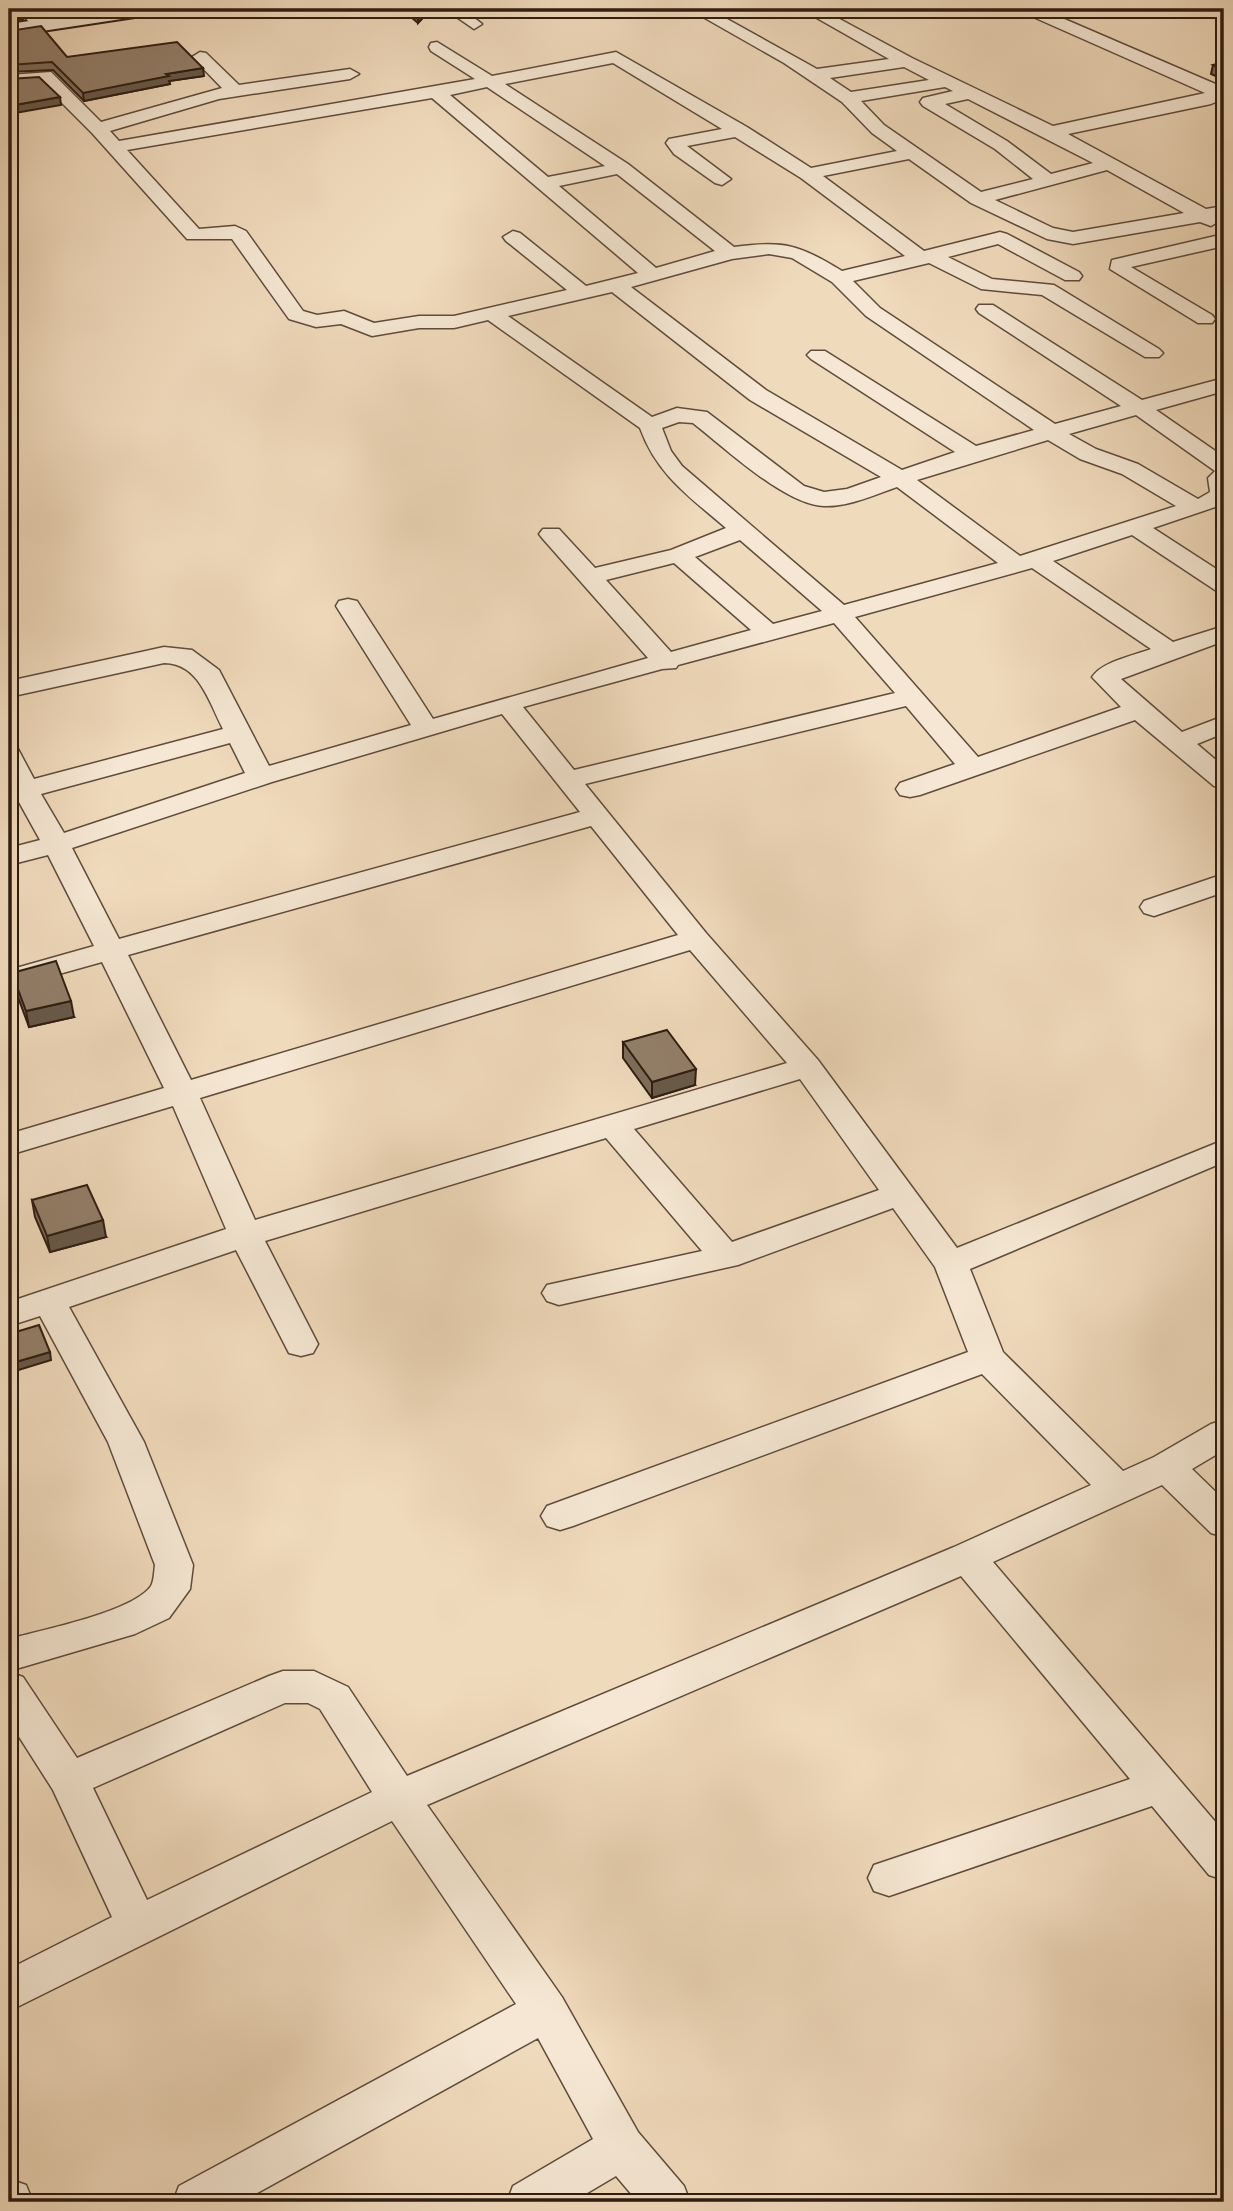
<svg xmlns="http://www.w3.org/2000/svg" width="1233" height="2211" viewBox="0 0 1233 2211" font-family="'Gentium Book Plus',serif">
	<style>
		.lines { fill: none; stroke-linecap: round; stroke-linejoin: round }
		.street-casing { stroke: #5f4c3c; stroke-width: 3 }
		.secondary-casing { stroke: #2f1d12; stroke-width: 4 }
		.street { fill: #f5e7d3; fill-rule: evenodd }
		.secondary { fill: #f5e7d3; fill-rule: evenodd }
		.wall { fill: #7e6d5b; stroke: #2f1d12; stroke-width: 2 }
		.shaded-wall { fill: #67594a; stroke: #2f1d12; stroke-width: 2 }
		.building { fill: #937f6a; stroke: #2f1d12; stroke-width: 2 }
	</style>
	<rect width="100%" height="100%" fill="#f0dabc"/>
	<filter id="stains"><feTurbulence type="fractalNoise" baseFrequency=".00286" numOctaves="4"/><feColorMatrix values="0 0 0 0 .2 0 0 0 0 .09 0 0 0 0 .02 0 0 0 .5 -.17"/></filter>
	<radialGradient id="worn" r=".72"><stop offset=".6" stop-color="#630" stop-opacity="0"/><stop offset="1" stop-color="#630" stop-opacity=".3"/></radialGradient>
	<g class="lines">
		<defs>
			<g id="street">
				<path d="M18 9H35L48 25 46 28H34Z"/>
				<path d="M445 9H463L482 24 474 29Z"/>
				<path d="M689 9H709L817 69 889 59 801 9H821L912 58 1053 126 1205 93 1022 12 1020 9H1041L1220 86 1223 90 1220 100 1211 104 1068 134 1206 209 1224 206V218L1211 226 1200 222 1073 244 1047 239 971 203 909 159 823 176 924 251 1000 232 1007 234 1079 272 1082 276 1079 280H1065L998 244 948 257 992 279 1054 285 1159 349 1163 353 1159 357H1145L1042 295 981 289 929 263 853 281 880 308 1055 424 1121 406 979 313 976 309 979 305H993L1142 400 1224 378V391L1156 410 1224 457V504L1153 528 1224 574V592L1215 590 1132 535 1053 561 1173 642 1224 626V641L1121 679 1182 732 1224 716V733L1197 744 1224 767V788L1214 786 1135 720 920 795 910 797 900 795 896 789 900 783 955 764 906 706 585 784 706 933 818 1060 957 1248 1224 1140V1162L970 1269 1003 1352 1123 1471 1154 1457 1211 1424 1224 1420V1450L1192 1469 1224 1500V1537L1211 1533 1162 1485 993 1562 1224 1832V1880L1209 1875 1152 1806 889 1896 874 1891 868 1878 874 1865 1130 1779 961 1576 427 1805 562 1997 638 2132 684 2186 690 2202H638L616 2176 572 2202H507L513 2186 593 2139 538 2038 241 2202H173L179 2186 516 2004 392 1821 9 2011V1969L112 1917 53 1790 9 1721V1672L23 1677 77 1758 269 1676 283 1671H314L348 1687 407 1776 954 1547 1091 1485 982 1374 573 1526 560 1530 547 1526 541 1516 547 1506 968 1352 935 1267 893 1208 738 1265 559 1305 547 1301 542 1293 547 1285 702 1251 606 1138 265 1241 318 1344 313 1353 301 1356 289 1353 236 1250 69 1307 144 1442 193 1565 190 1589 169 1618 135 1634 9 1671V1639C41 1630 133 1612 151 1586 154 1581 154 1572 155 1565L108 1442 40 1316 9 1326V1302L226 1229 173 1106 9 1155V1134L164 1088 102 962 9 988V970L94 946 48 855 9 865V848L40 840 9 784V747L18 749 34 779 223 729C209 702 199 663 164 663L9 697V681L164 647 192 650 219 670 269 766 411 725 336 606 339 601 348 599 357 601 433 719 648 658 543 539 539 534 543 529H559L595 568 671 550 726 528C690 497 657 475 640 428L488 320 454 328H419L372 336 341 324 316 327 289 319 232 239H187L92 133 41 82 9 85V75L51 72 101 122 222 88 192 57 200 52 206 53 239 85 350 69 359 74 350 79 219 99 110 131 119 141 475 79 431 51 429 47 431 43 437 42 492 76 616 52 747 127 811 168 897 151 872 133 842 102 784 63ZM613 63 722 129 669 139 666 143 674 154 715 183 722 185 731 179 687 146 735 137 801 178 905 256 842 271C799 245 785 240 734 247L628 164 505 84ZM904 67 929 80 851 92 830 78ZM487 87 605 166 548 177 450 95ZM945 87 953 91 923 98 920 102 923 106 995 149 1033 179 981 192 884 125 861 101ZM432 98 638 273 586 286 520 233 513 231 503 237 506 241 567 290 454 316H419L374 323 344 311 317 315 303 311 246 231 235 226 199 229 127 150ZM968 99 1093 163 1051 174 1007 141 945 104ZM1107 170 1184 213 1073 232 1053 228 995 200ZM617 174 715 251 656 268 559 186ZM769 254 792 258 832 282 866 316 1034 430 976 446 825 351H811L807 355 811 359 955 452 902 470 766 390 631 287 732 259ZM612 292 750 400 881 477 847 489 824 492 804 486 707 412 677 408 652 417 508 316ZM1136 415 1215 471 1208 478 1210 492 1198 499 1138 464 1096 449 1069 434ZM679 422 693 423C724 447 785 505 824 506 848 507 874 495 897 487L998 563 844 605 682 466 671 451 662 428ZM1048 440 1080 459 1122 474 1176 506 1020 556 917 480ZM740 540 822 611 773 624 695 557ZM674 563 751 630 671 652 606 580ZM1032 568 1151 649C1133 656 1103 661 1092 677L1121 707 978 757 855 617ZM834 623 895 693 574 770 523 707 662 669 676 668 678 665ZM502 714 580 812 119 939 72 848 272 782ZM230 743 245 773 64 833 41 794ZM591 826 678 935 191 1080 128 955ZM690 950 787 1063 255 1220 200 1098ZM800 1079 879 1190 732 1242 634 1129ZM285 1703H308L320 1709 372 1792 147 1900 93 1788Z"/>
				<path d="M1224 234V246L1131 267 1212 315 1215 319 1212 323H1198L1110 269 1112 260Z"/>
				<path d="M1224 874V892L1154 916 1144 913 1140 907 1144 901Z"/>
				<path d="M9 2179 26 2185 33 2202H9Z"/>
			</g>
			<path id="secondary" d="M110 9H158L155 13 148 15 9 36V24Z"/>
		</defs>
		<use href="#street" class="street-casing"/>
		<use href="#secondary" class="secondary-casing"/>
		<use href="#street" class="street"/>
		<use href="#secondary" class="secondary"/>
	</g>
	<g class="wall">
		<path d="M402 9H431L418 23Z"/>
		<path d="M9 31 67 57 204 76 169 81 170 84 84 101 53 70 9 72Z"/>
		<path d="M1224 63V80L1211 74 1213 65Z"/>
		<path d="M12 973 74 1017 29 1027 15 989Z"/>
		<path d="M623 1042 695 1085 652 1098 623 1058Z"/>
		<path d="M32 1200 106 1237 50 1252 35 1217Z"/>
	</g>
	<g class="shaded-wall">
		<path d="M41 9H69L42 13Z"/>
		<path d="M426 9H431L418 23V17Z"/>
		<path d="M22 12 23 19 9 22V14Z"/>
		<path d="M203 68 204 76 169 81 170 84 84 101 83 93 166 74Z"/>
		<path d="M60 97 61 105 9 114V106Z"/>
		<path d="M71 1001 74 1017 29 1027 26 1011Z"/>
		<path d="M696 1069 695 1085 652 1098V1082Z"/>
		<path d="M103 1220 106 1237 50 1252 47 1236Z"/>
		<path d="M50 1352 51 1360 9 1373V1364Z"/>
	</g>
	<g class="building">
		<path d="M9 9H20L22 12 9 14Z"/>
		<path d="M408 9H426L418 17Z"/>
		<path d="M41 26 67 57 177 42 203 68 166 74 169 76 83 93 52 62 9 65V31Z"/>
		<path d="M1224 63V71L1213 65Z"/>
		<path d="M39 77 60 97 9 106V79Z"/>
		<path d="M56 961 71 1001 26 1011 12 973Z"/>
		<path d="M667 1030 696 1069 652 1082 623 1042Z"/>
		<path d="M87 1185 103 1220 47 1236 32 1200Z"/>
		<path d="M39 1325 50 1352 9 1364V1334Z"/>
	</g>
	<rect width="1233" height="2211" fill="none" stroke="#f0dabc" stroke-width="35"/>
	<rect x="10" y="10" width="1212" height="2190" fill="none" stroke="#2f1d12" stroke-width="3.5"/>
	<rect x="18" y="18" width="1198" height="2176" fill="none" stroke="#2f1d12" stroke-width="2"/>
	<rect width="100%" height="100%" filter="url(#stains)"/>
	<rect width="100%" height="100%" fill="url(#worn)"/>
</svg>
